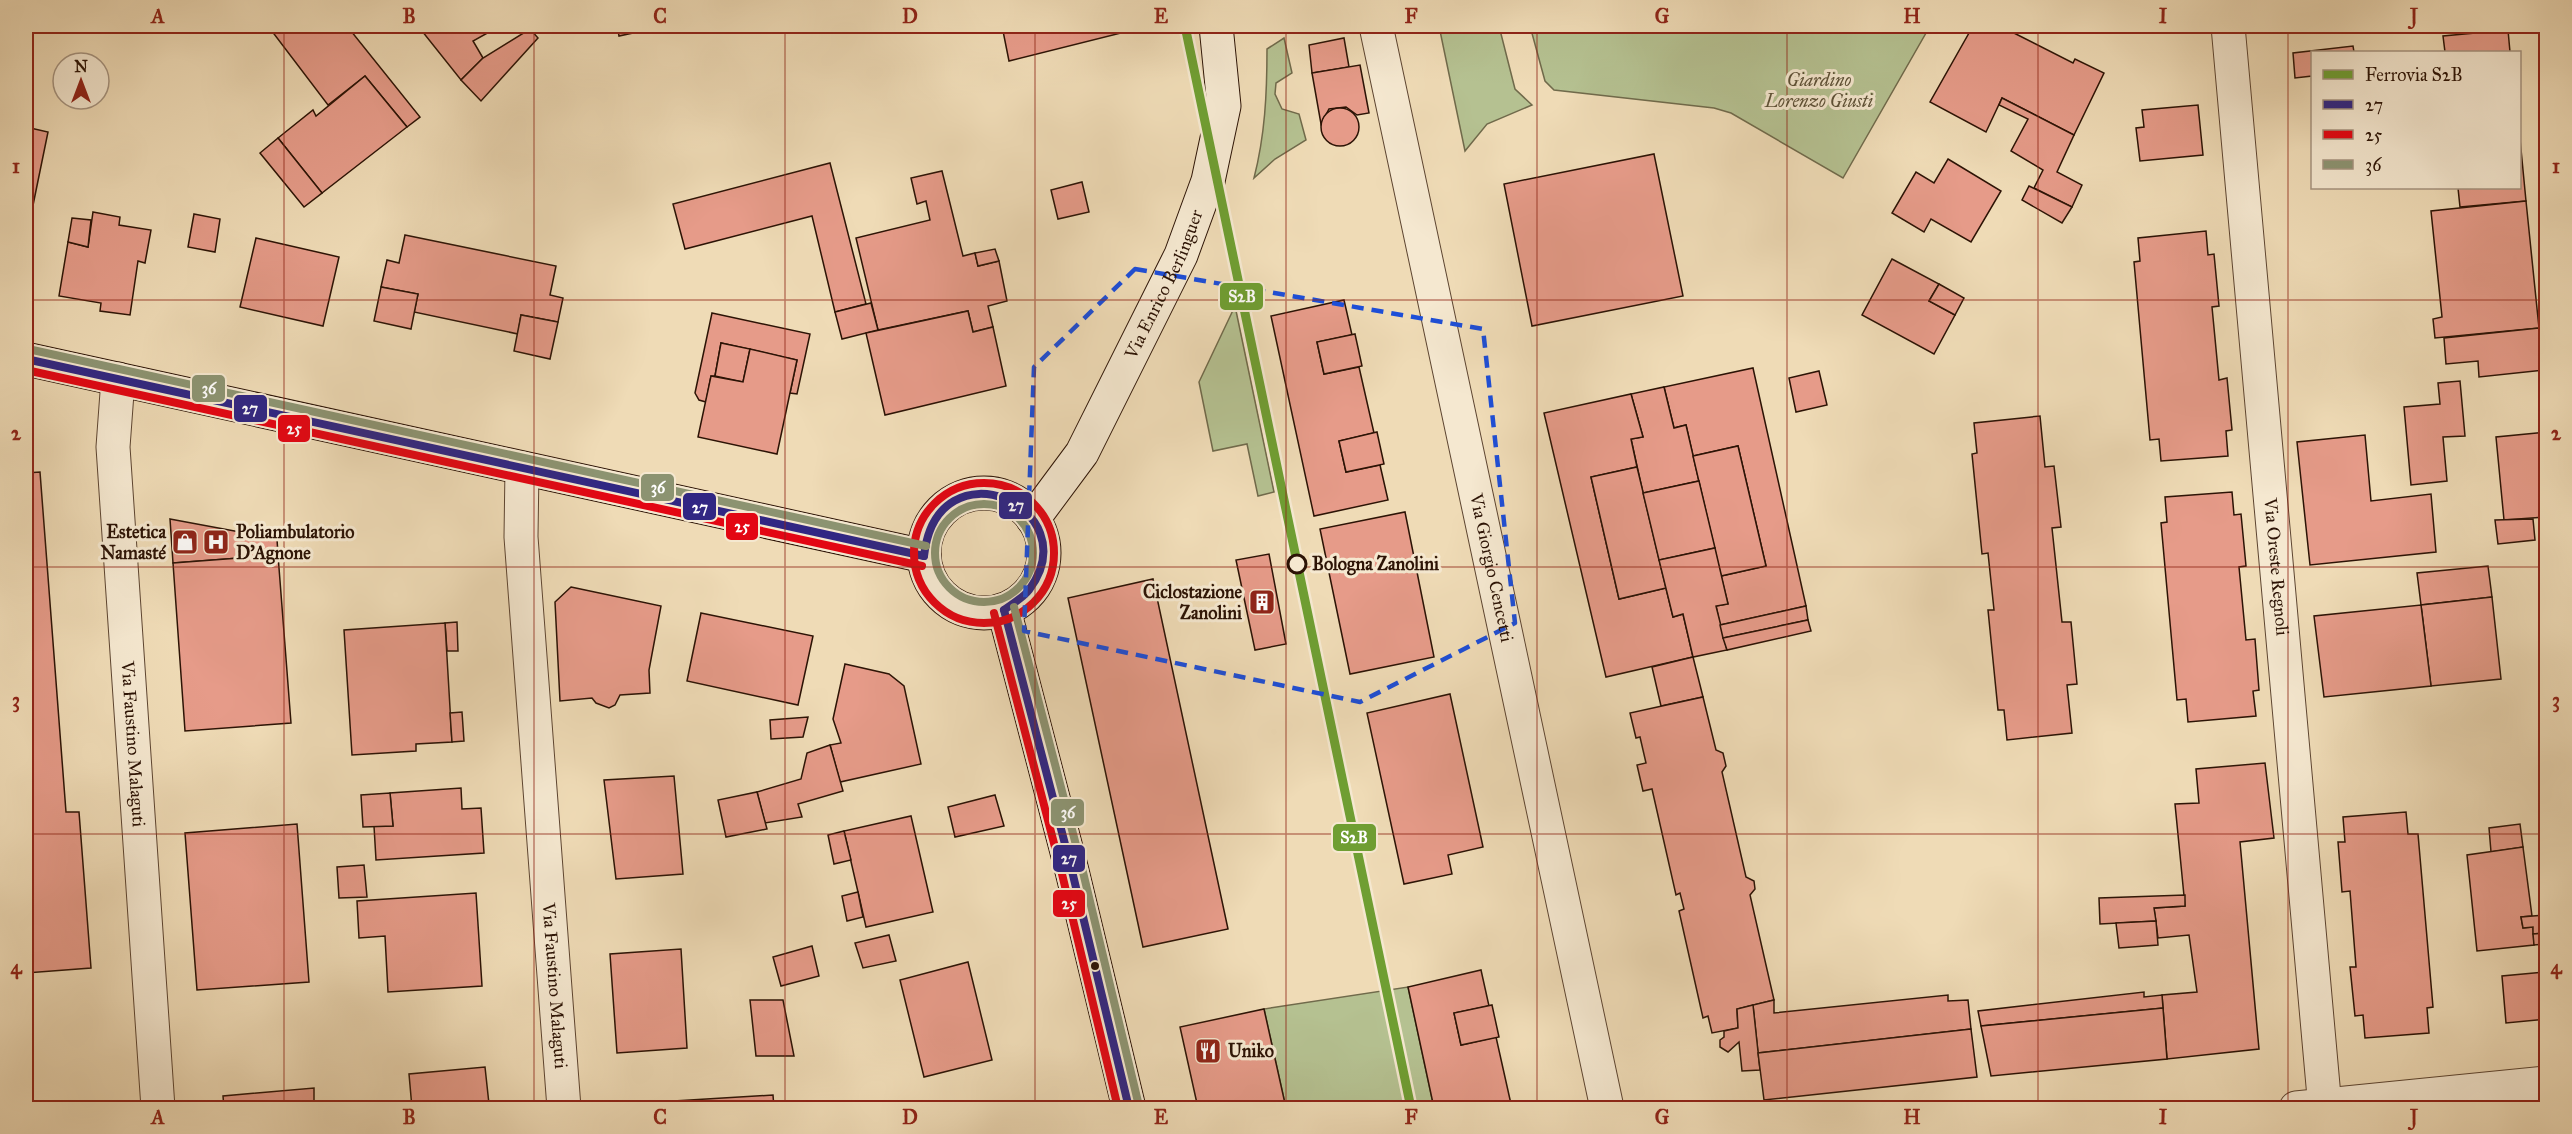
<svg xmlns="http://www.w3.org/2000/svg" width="2572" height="1134" viewBox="0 0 2572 1134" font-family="'IM FELL Great Primer',serif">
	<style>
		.green { fill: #b5c191; stroke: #706a4b; stroke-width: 1.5 }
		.building { fill: #e69b89; stroke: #2c1305; stroke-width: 1.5 }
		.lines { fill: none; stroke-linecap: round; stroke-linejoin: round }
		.street-casing { stroke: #5d4531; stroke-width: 35 }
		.secondary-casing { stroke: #2c1305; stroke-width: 35 }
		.street { stroke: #f5e8d0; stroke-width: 33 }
		.secondary { stroke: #f5e8d0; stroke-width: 33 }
		.bus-1-casing { stroke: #f5e8d0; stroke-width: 12 }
		.bus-2-casing { stroke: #f5e8d0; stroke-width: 12 }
		.bus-3-casing { stroke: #f5e8d0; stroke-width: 12 }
		.bus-1 { stroke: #312783; stroke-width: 8 }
		.bus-2 { stroke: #e30613; stroke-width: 8 }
		.bus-3 { stroke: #8c9371; stroke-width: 8 }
		.rail-1-casing { stroke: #f5e8d0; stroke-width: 14 }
		.rail-1 { stroke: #6f9e32; stroke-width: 9 }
		.marked { fill: none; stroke: #1d4ed8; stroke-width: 4.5; stroke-dasharray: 12 8; stroke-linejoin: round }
		.grid { fill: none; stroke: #8f2418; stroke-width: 1.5; stroke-opacity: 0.55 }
		.stop-dot { fill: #f5e8d0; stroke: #2c1305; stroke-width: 3 }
		.bus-dot { fill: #2c1305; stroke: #f5e8d0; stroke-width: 2 }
		.labels { text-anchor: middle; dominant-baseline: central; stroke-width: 6; stroke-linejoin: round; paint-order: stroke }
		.park-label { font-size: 18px; font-style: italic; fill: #5c5036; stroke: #f5e8d0 }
		.street-label { font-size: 18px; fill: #2c1305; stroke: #f5e8d0 }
		.poi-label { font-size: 18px; font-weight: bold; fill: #2c1305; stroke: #f5e8d0; text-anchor: end }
		.stop-label { font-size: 18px; font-weight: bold; fill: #2c1305; stroke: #f5e8d0; text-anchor: start }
		.line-badge { stroke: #f5e8d0; stroke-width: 2 }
		.badge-label { font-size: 16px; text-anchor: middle; font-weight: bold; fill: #fff }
		.neatline { fill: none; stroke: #8f2418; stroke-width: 2 }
		.grid-label { font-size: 20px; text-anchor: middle; font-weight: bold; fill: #8f2418 }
	</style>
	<rect width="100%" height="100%" fill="#efdbb6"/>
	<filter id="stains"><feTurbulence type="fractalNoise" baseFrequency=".00333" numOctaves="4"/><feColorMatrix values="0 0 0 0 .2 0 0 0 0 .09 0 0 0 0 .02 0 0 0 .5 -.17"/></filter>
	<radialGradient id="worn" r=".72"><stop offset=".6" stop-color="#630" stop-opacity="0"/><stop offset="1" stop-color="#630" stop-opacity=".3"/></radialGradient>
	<g class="green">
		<path d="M1439 26H1499L1515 89 1532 105 1487 124 1465 151Z"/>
		<path d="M1530 26H1930L1843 178 1731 113 1714 108 1554 90 1545 81Z"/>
		<path d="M1284 38 1292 73 1276 83 1275 94 1282 109 1299 114 1306 140 1275 159 1254 178C1265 135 1267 94 1267 49Z"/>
		<path d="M1235 306 1274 492 1258 496 1247 444 1213 451 1199 382Z"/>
		<path d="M1408 987 1434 1108H1286L1264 1009Z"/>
	</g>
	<g class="building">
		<path d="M268 26H347L420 117 407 127 365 76 328 105Z"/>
		<path d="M418 26H461L462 28 467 26H500L473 41 483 58 461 80Z"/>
		<path d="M617 26H665L619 36Z"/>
		<path d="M1002 26H1119L1121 33 1009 61Z"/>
		<path d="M1973 26H2009L2008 30 2073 63 2075 59 2104 73 2074 135 2002 98 1986 132 1930 102Z"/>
		<path d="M530 29 538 38 481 101 461 80 483 58Z"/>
		<path d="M2508 30 2510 52H2445L2443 36Z"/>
		<path d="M1344 38 1349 67 1312 73 1309 45Z"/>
		<path d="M2353 46 2354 52H2312V76L2295 78 2293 53Z"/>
		<path d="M1360 65 1369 113 1357 115 1346 107 1329 109 1321 124 1312 73Z"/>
		<path d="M365 76 407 127 322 193 278 138 313 110 316 116Z"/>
		<path d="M2002 98 2074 135 2057 172 2082 185 2072 207 2034 188 2043 170 2011 151 2028 119 1999 105Z"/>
		<path d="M2198 105 2203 155 2140 161 2136 128 2144 127 2142 110Z"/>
		<circle cx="1340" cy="127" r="19"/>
		<path d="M26 127 48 132 31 215 26 214Z"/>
		<path d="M278 138 322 193 304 207 260 153Z"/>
		<path d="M2520 139 2526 201 2460 207 2458 188H2520Z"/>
		<path d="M1654 154 1683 296 1532 326 1504 184Z"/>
		<path d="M1948 159 2001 191 1971 242 1931 219 1924 232 1892 213 1916 172 1934 183Z"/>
		<path d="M830 163 866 304 835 312 812 216 685 249 673 204Z"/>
		<path d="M942 171 963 256 975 253 978 266 999 261 1007 301 988 306 993 327 973 332 968 311 878 330 856 238 930 220 926 201 917 204 911 178Z"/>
		<path d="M1082 182 1089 212 1058 219 1051 190Z"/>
		<path d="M2029 186 2072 207 2062 223 2022 200Z"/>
		<path d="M2526 201 2539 328 2435 338 2433 319 2442 317 2431 211Z"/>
		<path d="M93 212 120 217 119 225 151 230 145 263 138 261 130 315 100 311 101 303 59 296 68 242 88 247Z"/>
		<path d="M26 214 31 215 26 244Z"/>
		<path d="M194 214 220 219 215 252 188 247Z"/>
		<path d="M72 218 91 220 88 247 68 242Z"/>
		<path d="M2206 231 2208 255 2214 254 2219 306 2212 307 2219 380 2227 378 2232 430 2226 431 2228 456 2161 461 2159 439 2150 440 2134 262 2140 261 2138 238Z"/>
		<path d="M405 235 556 266 550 295 563 298 558 322 521 315 518 334 414 312 418 294 381 287 387 260 399 263Z"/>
		<path d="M256 238 339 257 323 326 240 307Z"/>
		<path d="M995 249 999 261 978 266 975 253Z"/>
		<path d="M1892 259 1939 284 1929 301 1955 315 1934 354 1862 315Z"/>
		<path d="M1939 284 1964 298 1955 315 1929 301Z"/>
		<path d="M381 287 418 294 411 329 374 321Z"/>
		<path d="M1344 300 1352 335 1317 342 1324 374 1359 367 1374 433 1339 441 1346 472 1380 465 1388 500 1314 516 1271 316Z"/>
		<path d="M871 303 878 330 842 339 835 312Z"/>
		<path d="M968 311 973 332 993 327 1006 386 885 415 866 333Z"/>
		<path d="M712 313 810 334 797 394 790 393 797 360 721 343 715 376H711L706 402 699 400 695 393Z"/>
		<path d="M521 315 558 322 550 359 514 351Z"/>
		<path d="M2539 328 2544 370 2479 377 2478 361 2446 364 2444 338Z"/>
		<path d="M1355 334 1362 366 1324 374 1317 342Z"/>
		<path d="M721 343 750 349 743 382 715 376Z"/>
		<path d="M750 349 797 360 777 454 698 437 711 376 743 382Z"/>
		<path d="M1753 368 1806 606 1720 625 1716 606 1728 604 1721 576 1766 566 1738 446 1693 456 1686 425 1674 428 1664 387Z"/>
		<path d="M1819 371 1827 405 1796 412 1789 378Z"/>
		<path d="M2460 381 2465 436 2443 437 2447 481 2411 485 2404 407 2440 404 2438 383Z"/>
		<path d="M1664 387 1674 428 1686 425 1699 481 1643 493 1631 439 1643 437 1631 394Z"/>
		<path d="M1631 394 1643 437 1631 439 1637 467 1591 477 1619 599 1666 588 1673 617 1683 614 1693 657 1606 677 1544 413Z"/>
		<path d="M2040 416 2045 467 2054 466 2061 527 2052 528 2062 622H2071L2077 684 2067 685 2072 733 2007 740 2004 710H1998L1988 610H1994L1988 553 1982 554 1972 454 1977 453 1974 423Z"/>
		<path d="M1377 432 1384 464 1346 472 1339 441Z"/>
		<path d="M2546 432V517L2504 520 2496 437Z"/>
		<path d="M2365 435 2371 501 2431 494 2436 552 2310 565 2297 442Z"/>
		<path d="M1738 446 1766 566 1721 576 1693 456Z"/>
		<path d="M1637 467 1666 588 1619 599 1591 477Z"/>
		<path d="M40 472 66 812H79L91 968 26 973V473Z"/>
		<path d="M1699 481 1715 548 1659 560 1643 493Z"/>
		<path d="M2232 492 2234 515 2241 514 2246 566 2239 567 2246 640 2255 639 2259 690 2253 691 2256 716 2188 722 2186 699 2177 700 2161 523 2167 522 2165 497Z"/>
		<path d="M1405 512 1434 657 1350 674 1320 529Z"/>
		<path d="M170 519 277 539 278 555 173 563Z"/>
		<path d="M2533 519 2535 540 2498 544 2495 520Z"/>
		<path d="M1715 548 1728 604 1716 606 1727 650 1693 657 1683 614 1673 617 1659 560Z"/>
		<path d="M1269 554 1286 644 1255 650 1236 560Z"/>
		<path d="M278 555 291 723 185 731 173 563Z"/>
		<path d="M2488 566 2492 597 2421 605 2417 573Z"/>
		<path d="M1153 579 1228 929 1143 947 1068 598Z"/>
		<path d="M571 587 661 606 649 670 650 693 620 695 615 705 609 708 596 703 592 698 560 701 555 602Z"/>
		<path d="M2492 597 2501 679 2431 686 2421 605Z"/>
		<path d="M2421 605 2431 686 2324 697 2314 616Z"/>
		<path d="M1806 606 1808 620 1723 638 1720 625Z"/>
		<path d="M701 613 813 636 798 705 687 681Z"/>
		<path d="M1808 620 1811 631 1727 650 1723 638Z"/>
		<path d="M457 622 458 651H447L445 623Z"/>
		<path d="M445 623 452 742 416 744V751L352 755 344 630Z"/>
		<path d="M1693 657 1703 697 1661 706 1652 667Z"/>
		<path d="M845 664 889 674 904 686 921 764 840 782 830 745 841 743 833 719Z"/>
		<path d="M1450 694 1483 847 1448 855 1452 874 1404 884 1367 713Z"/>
		<path d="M1703 697 1716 750 1723 753 1726 766 1722 772 1746 877 1754 881 1755 889 1750 895 1774 1000 1737 1009 1738 1028 1712 1033 1708 1016 1703 1018 1679 911 1684 909 1680 893 1676 895 1652 789 1643 791 1637 765 1646 763 1640 737 1636 738 1630 713Z"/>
		<path d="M462 712 464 741 452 742 450 713Z"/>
		<path d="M808 717 803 737 771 739 770 720Z"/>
		<path d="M2546 725V761L2542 726Z"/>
		<path d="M830 745 843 791 798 804 802 817 765 823 757 792 801 779 807 753Z"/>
		<path d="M2265 763 2274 838 2240 842 2259 1049 2167 1059 2162 995 2197 992 2189 935 2158 938 2154 908 2185 906 2175 804 2199 803 2196 769Z"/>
		<path d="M674 776 683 874 616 879 604 780Z"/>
		<path d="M461 788 462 809 481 808 484 853 376 860 374 826H393L390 793Z"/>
		<path d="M757 792 767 829 726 837 718 800Z"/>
		<path d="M390 793 393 826 363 827 361 795Z"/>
		<path d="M995 795 1004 826 955 837 948 807Z"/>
		<path d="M2406 812 2408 834H2418L2433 1007 2427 1008 2429 1033 2365 1038 2363 1015 2355 1016 2350 967H2356L2350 891 2342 892 2338 842H2345L2343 817Z"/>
		<path d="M911 816 933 912 866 927 844 831Z"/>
		<path d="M297 824 309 982 197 990 185 833Z"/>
		<path d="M2520 824 2523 847 2491 852 2489 828Z"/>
		<path d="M844 831 851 860 834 864 828 835Z"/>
		<path d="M2523 847 2532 916 2521 917 2523 928 2533 927 2534 945 2477 951 2467 855Z"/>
		<path d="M364 865 367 897 339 898 337 867Z"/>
		<path d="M858 892 863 917 847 921 842 896Z"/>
		<path d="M476 893 482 986 388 992 385 936 359 938 357 901Z"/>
		<path d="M2185 895V906L2154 908 2156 921 2100 924 2099 898Z"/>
		<path d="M2546 915V933L2533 934V927L2523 928 2521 917Z"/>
		<path d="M2156 921 2158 945 2119 948 2116 923Z"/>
		<path d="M2546 933V944L2534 945 2533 934Z"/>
		<path d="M889 935 896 961 863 968 855 943Z"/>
		<path d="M812 946 819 976 781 986 773 957Z"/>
		<path d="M681 949 687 1048 617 1053 610 954Z"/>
		<path d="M968 962 992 1060 924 1077 900 980Z"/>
		<path d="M1481 970 1489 1006 1454 1013 1461 1045 1496 1037 1511 1104 1491 1108H1434L1408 987Z"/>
		<path d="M2546 972V1019L2506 1023 2502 976Z"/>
		<path d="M2144 992V997L2162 995 2163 1008 1981 1026 1978 1011Z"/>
		<path d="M1948 995V1001L1968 1000 1971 1029 1758 1053 1753 1005 1774 1000V1013Z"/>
		<path d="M750 1000H783L794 1056H756Z"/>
		<path d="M1492 1005 1499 1037 1461 1045 1454 1013Z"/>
		<path d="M1753 1005 1760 1070 1742 1071 1739 1042 1728 1052 1720 1047V1040L1724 1037V1031L1738 1028 1737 1009Z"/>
		<path d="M2163 1008 2167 1059 1991 1076 1981 1026Z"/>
		<path d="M1264 1009 1286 1108H1198L1180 1027Z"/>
		<path d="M1971 1029 1977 1077 1764 1100 1758 1053Z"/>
		<path d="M485 1067 489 1104 496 1103 497 1108H412L409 1074Z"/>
		<path d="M314 1088V1108H224L223 1096Z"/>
		<path d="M773 1095 774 1108H608V1105Z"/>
		<path d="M1511 1104H1514L1515 1108H1491Z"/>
	</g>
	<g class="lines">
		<defs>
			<g id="street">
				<path id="s1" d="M1376 26 1607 1108"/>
				<path id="s2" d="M2228 26 2325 1108"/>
				<path id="s3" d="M118 379 113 447 158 1108"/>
				<path id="s4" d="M522 468 521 537 564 1108"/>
				<path d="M2296 1108 2546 1083"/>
			</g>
			<g id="secondary">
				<path d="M26 359 924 556"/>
				<circle cx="984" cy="553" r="60"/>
				<path id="s5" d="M1033 519 1082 453 1181 255 1208 181 1224 106 1216 26"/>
				<path d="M1004 610 1072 871 1129 1108"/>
			</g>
		</defs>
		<use href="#street" class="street-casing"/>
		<use href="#secondary" class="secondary-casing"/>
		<use href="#street" class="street"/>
		<use href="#secondary" class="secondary"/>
		<defs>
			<g id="bus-1">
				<path d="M26 359 924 556"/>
				<path d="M924 556C937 440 1090 507 1029 590 1023 598 1012 604 1004 610"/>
				<path d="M1004 610 1072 871 1129 1108"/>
			</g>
			<g id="bus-2">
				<path d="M26 370 922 566"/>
				<circle cx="984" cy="553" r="70"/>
				<path d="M994 613 1062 874 1118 1108"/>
			</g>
			<g id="bus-3">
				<path d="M28 349 926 546"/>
				<circle cx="984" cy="553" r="49"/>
				<path d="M1014 607 1082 868 1139 1106"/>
			</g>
		</defs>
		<use href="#bus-1" class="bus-1-casing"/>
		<use href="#bus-2" class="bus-2-casing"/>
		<use href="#bus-3" class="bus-3-casing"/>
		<use href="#bus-1" class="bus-1"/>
		<use href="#bus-2" class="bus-2"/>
		<use href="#bus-3" class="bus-3"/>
		<defs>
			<path id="rail-1" d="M1185 26 1411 1108"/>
		</defs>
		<use href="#rail-1" class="rail-1-casing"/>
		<use href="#rail-1" class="rail-1"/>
	</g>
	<path class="marked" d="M1135 269 1483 329 1515 623 1360 702 1024 631 1034 367Z"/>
	<path class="grid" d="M284 26V1108M534 26V1108M785 26V1108M1035 26V1108M1286 26V1108M1537 26V1108M1787 26V1108M2038 26V1108M2288 26V1108M26 300H2546M26 567H2546M26 834H2546"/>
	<defs>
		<symbol id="shop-square" viewBox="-11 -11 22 22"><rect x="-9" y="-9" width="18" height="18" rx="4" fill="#8f2418" stroke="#f5e8d0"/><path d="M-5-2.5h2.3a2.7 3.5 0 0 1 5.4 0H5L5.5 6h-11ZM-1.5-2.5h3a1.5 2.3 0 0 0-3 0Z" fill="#fff"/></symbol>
		<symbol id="hospital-square" viewBox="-11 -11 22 22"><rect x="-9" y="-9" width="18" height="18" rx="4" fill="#8f2418" stroke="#f5e8d0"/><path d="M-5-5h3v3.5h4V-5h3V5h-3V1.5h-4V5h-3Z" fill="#fff"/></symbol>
		<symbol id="building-square" viewBox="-11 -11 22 22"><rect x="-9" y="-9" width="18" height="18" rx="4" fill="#8f2418" stroke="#f5e8d0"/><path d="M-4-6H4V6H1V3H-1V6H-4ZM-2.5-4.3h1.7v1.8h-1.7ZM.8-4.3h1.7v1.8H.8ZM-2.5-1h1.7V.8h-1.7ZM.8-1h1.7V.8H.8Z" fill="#fff"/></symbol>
		<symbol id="restaurant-square" viewBox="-11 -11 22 22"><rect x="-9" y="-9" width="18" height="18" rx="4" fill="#8f2418" stroke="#f5e8d0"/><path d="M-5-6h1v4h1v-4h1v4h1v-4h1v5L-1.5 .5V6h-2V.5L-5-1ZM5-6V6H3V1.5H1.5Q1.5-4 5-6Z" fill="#fff"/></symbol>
	</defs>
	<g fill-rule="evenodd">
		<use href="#shop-square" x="170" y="527" width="30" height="30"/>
		<use href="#hospital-square" x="201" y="527" width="30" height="30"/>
		<use href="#building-square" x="1247" y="587" width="30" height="30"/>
		<use href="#restaurant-square" x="1193" y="1036" width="30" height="30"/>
	</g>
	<circle class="stop-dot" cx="1297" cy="564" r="9"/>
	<circle class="bus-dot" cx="1095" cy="966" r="5"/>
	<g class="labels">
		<g class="park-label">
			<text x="1819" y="80">Giardino<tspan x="1819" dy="21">Lorenzo Giusti</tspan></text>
		</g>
		<g class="street-label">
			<text stroke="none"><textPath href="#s5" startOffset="270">Via Enrico Berlinguer</textPath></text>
			<text stroke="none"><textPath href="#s1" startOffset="554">Via Giorgio Cencetti</textPath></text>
			<text stroke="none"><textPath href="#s2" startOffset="543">Via Oreste Regnoli</textPath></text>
			<text stroke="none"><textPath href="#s3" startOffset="366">Via Faustino Malaguti</textPath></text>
			<text stroke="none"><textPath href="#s4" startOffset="519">Via Faustino Malaguti</textPath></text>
		</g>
		<g class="poi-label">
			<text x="166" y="532">Estetica<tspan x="166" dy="21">Namasté</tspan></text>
			<text x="236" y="532" text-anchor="start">Poliambulatorio<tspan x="236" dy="21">D'Agnone</tspan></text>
			<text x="1242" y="592">Ciclostazione<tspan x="1242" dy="21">Zanolini</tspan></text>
			<text x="1228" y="1051" text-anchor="start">Uniko</text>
		</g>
		<g class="stop-label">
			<text x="1312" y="564">Bologna Zanolini</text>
		</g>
	</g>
	<g class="line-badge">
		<rect x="1219" y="282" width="45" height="29" rx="6" fill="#6f9e32"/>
		<rect x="191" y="374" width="35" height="29" rx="6" fill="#8c9371"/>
		<rect x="233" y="394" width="35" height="29" rx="6" fill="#312783"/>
		<rect x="277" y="414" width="34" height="29" rx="6" fill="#e30613"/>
		<rect x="640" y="473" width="35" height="29" rx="6" fill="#8c9371"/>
		<rect x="998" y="491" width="35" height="29" rx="6" fill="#312783"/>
		<rect x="682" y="492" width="35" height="29" rx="6" fill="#312783"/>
		<rect x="725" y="512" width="34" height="29" rx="6" fill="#e30613"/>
		<rect x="1050" y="798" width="35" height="29" rx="6" fill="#8c9371"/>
		<rect x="1332" y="823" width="45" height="29" rx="6" fill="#6f9e32"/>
		<rect x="1052" y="844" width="34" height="29" rx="6" fill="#312783"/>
		<rect x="1052" y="889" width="34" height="29" rx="6" fill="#e30613"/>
	</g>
	<g class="badge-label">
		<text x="1242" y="302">S2B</text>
		<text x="209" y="394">36</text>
		<text x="250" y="414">27</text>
		<text x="294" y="434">25</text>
		<text x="658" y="493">36</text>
		<text x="1016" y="511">27</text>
		<text x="700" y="513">27</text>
		<text x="742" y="532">25</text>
		<text x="1068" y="818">36</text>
		<text x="1354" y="843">S2B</text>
		<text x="1069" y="864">27</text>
		<text x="1069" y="909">25</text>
	</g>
	<rect width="2572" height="1134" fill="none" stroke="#efdbb6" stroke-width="66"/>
	<rect x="2311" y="51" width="210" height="138" fill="#f5e8d0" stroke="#a5937f" stroke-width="1.5"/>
	<rect x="2323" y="70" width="30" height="9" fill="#6f9e32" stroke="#a5937f" stroke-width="1.5"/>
	<text x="2365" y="81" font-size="18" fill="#2c1305">Ferrovia S2B</text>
	<rect x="2323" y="100" width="30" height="9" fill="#312783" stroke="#a5937f" stroke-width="1.5"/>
	<text x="2365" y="111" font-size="18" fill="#2c1305">27</text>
	<rect x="2323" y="130" width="30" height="9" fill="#e30613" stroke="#a5937f" stroke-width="1.5"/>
	<text x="2365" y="141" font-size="18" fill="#2c1305">25</text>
	<rect x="2323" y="160" width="30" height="9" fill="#8c9371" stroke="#a5937f" stroke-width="1.5"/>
	<text x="2365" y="171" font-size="18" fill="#2c1305">36</text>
	<g transform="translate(81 81)"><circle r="28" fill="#f5e8d0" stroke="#a5937f" stroke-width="1.5"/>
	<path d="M0-4.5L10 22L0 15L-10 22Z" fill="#8f2418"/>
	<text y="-9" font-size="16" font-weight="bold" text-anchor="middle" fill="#2c1305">N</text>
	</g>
	<rect x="33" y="33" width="2506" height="1068" class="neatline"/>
	<g class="grid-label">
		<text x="158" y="23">A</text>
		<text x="409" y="23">B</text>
		<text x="660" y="23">C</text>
		<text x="910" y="23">D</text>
		<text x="1161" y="23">E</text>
		<text x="1411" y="23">F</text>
		<text x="1662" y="23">G</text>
		<text x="1912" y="23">H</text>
		<text x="2163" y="23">I</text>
		<text x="2414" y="23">J</text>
		<text x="16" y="173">1</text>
		<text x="2556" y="173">1</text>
		<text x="16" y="440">2</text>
		<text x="2556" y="440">2</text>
		<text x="16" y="707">3</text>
		<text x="2556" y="707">3</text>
		<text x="16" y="974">4</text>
		<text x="2556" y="974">4</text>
		<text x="158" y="1124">A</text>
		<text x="409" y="1124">B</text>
		<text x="660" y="1124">C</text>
		<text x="910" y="1124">D</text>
		<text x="1161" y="1124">E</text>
		<text x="1411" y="1124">F</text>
		<text x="1662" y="1124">G</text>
		<text x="1912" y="1124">H</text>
		<text x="2163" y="1124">I</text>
		<text x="2414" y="1124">J</text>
	</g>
	<rect width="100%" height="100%" filter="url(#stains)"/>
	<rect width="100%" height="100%" fill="url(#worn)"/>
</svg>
